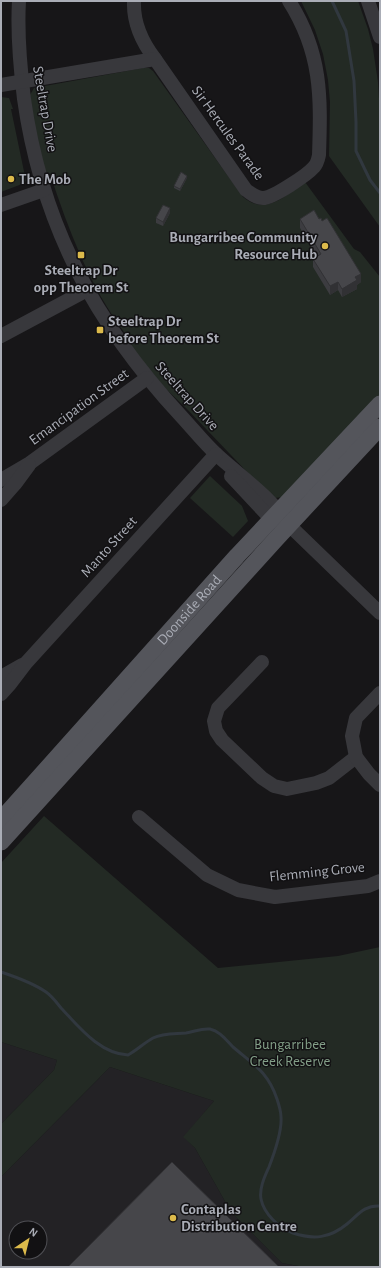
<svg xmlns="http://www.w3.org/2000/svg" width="381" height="1268" viewBox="0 0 381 1268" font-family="'Alegreya Sans',sans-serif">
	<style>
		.built { fill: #232225; fill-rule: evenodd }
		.green { fill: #232a24 }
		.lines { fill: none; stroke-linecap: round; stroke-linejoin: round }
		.stream { stroke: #31383f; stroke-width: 3 }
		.minor { stroke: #38383c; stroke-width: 14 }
		.major { stroke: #54555b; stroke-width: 17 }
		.wall { fill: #3c3c40 }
		.shaded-wall { fill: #313134 }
		.building { fill: #46464a; stroke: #313134 }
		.poi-dot { fill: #dcba4b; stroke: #121113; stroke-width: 1.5 }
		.labels { text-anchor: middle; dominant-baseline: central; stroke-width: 3; stroke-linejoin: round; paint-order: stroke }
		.street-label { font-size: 15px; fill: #aaadb6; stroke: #121113 }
		.poi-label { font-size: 15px; font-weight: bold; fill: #aaadb6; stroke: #121113; text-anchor: start }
		.park-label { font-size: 15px; fill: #839f88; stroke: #121113 }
	</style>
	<rect width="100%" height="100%" fill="#171618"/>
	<g class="built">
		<path d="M1 1042 57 1060 54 1070 1 1124Z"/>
		<path d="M110 1067 214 1101 184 1137 195 1148 231 1212 282 1263 304 1267H1V1177ZM16 1228H40V1252H16Z"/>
	</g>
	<g class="green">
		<path d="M301 1H358L368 29 373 49 378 82 380 115V227L329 156 330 102 328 80 323 54 315 30Z"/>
		<path d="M143 68H149L153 71 243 197C266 216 285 196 305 182L354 249 360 252 380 277V396L285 497 274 498 269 495 186 408 166 389 126 342 127 336C90 288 69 231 50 174L45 171 35 131 30 95 34 88Z"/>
		<path d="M1 97 9 98 13 109H11L26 181 22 184 1 192Z"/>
		<path d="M210 476 242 506 248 521 233 537 190 498Z"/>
		<path d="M44 816 218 968 338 956 380 947V1267H304L282 1263 231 1212 195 1148 183 1137 214 1101 110 1067 1 1177V1124L54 1070 57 1060 1 1042V863Z"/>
	</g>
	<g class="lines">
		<g class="stream">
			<path d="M332 1 346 31 354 81 356 122V151L370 180 380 193"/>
			<path d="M1 972C16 977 33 983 46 992 52 996 57 1003 61 1008 79 1027 100 1054 128 1055 137 1050 144 1043 153 1038 163 1033 175 1034 186 1033 194 1032 201 1028 210 1029 220 1031 226 1040 233 1047 254 1065 268 1072 277 1099 279 1105 281 1111 281 1117 282 1130 274 1154 269 1167 265 1176 259 1188 261 1199 264 1214 279 1228 293 1233 314 1240 330 1238 347 1224 358 1215 364 1205 380 1206"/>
		</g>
		<g class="minor">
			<path d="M19 1C17 34 20 66 24 99 42 226 95 323 181 416 193 429 204 443 217 455 241 477 270 496 289 525L380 613"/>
			<path d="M134 1C133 23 142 42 155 59"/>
			<path d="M368 1 380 37"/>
			<path d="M1 85 155 59 246 190C252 194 256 198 263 198 273 198 307 175 314 167 317 164 318 160 319 155 321 97 322 53 289 1"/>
			<path d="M1 205 44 190"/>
			<path d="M1 336 87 290"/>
			<path d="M231 476 272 520 281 523"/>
			<path d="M1 480 30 463 147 378"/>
			<path d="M1 500 15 484 29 465"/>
			<path d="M262 662 218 708 214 721 216 731 222 740 262 778 274 786 287 789 316 783 329 778 356 757"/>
			<path d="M1 677 22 665"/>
			<path d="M380 693 356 718 352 736 356 757 369 774 380 785"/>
			<path d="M1 694 10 684 26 663 216 454"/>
			<path d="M139 817 207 875 238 890 275 897 368 886 380 881"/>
		</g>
		<g class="major">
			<path id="s1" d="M1 820 237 556 380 404"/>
			<path d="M1 842 276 539 380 427"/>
		</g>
	</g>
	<g class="wall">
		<path d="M187 178 180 191 174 188V186Z"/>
		<path d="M170 213 163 226 156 223V218Z"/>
		<path d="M300 219 361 282 357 285V289L342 297 338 290 330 295 313 267V259L317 256 300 228Z"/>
	</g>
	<g class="shaded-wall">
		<path d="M187 176V178L180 191V189Z"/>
		<path d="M170 208V213L163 226V222Z"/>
		<path d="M361 274V282L357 285V289L342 297V289L355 277Z"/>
		<path d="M338 282V290L330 295V286Z"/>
	</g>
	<g class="building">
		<path d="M181 172 187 176 180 189 174 186Z"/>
		<path d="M163 205 170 208 163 222 156 218Z"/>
		<path d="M314 210 319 219 321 218 322 221 327 218 361 274 355 277 357 280 342 289 338 282 330 286 313 259 321 254 300 219Z"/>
		<path d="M172 1162 279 1267H68Z"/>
	</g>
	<g class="poi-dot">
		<circle cx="11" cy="179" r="4"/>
		<circle cx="325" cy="246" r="4"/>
		<rect x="77" y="251" width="8" height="8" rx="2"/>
		<rect x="96" y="326" width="8" height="8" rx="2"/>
		<circle cx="173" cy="1218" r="4"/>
	</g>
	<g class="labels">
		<g class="street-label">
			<text transform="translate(45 109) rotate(80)">Steeltrap Drive</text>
			<text transform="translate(228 133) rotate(54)">Sir Hercules Parade</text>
			<text transform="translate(187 396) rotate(48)">Steeltrap Drive</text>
			<text transform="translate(79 407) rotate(-36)">Emancipation Street</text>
			<text transform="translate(109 547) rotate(-48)">Manto Street</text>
			<text stroke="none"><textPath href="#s1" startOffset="282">Doonside Road</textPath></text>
			<text transform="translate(317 872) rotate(-6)">Flemming Grove</text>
		</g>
		<g class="poi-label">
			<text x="19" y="179">The Mob</text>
			<text x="317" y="237" text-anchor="end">Bungarribee Community<tspan x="317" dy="17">Resource Hub</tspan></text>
			<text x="81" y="270" text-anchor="middle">Steeltrap Dr<tspan x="81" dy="17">opp Theorem St</tspan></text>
			<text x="108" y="321">Steeltrap Dr<tspan x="108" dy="17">before Theorem St</tspan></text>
			<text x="181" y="1209">Contaplas<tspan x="181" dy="17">Distribution Centre</tspan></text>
		</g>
		<g class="park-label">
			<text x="290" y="1044">Bungarribee<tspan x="290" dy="17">Creek Reserve</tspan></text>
		</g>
	</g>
	<rect width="381" height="1268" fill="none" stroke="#aaadb6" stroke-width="4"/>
	<g transform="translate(28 1240) rotate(35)"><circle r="19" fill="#121113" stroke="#4f4f54"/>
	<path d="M0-3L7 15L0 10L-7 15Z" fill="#dcba4b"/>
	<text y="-6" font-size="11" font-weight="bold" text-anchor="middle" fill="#aaadb6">N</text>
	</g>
</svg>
